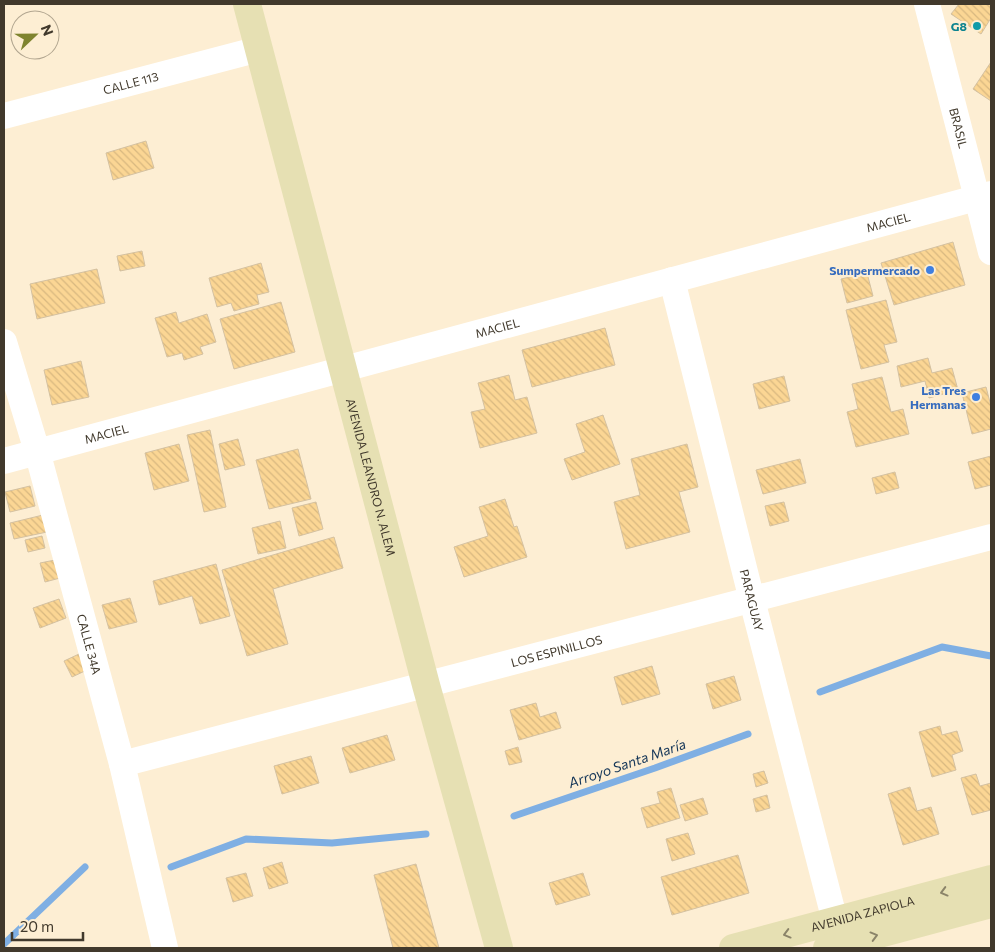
<svg xmlns="http://www.w3.org/2000/svg" width="995" height="952" viewBox="0 0 995 952" font-family="Commissioner,sans-serif">
	<style>
		.lines { fill: none; stroke-linecap: round; stroke-linejoin: round }
		.stream { stroke: #7fafe3; stroke-width: 7 }
		.building { fill: url(#building-back-hatch); stroke: #d4c1a1 }
		.street { stroke: #fff; stroke-width: 26 }
		.secondary { stroke: #e6e0b3; stroke-width: 28 }
		.oneway { stroke: #8b8469 }
		.culture-dot { fill: #0f9aa8; stroke: #fdeed3; stroke-width: 2 }
		.shop-dot { fill: #3f7fe0; stroke: #fdeed3; stroke-width: 2 }
		.labels { text-anchor: middle; dominant-baseline: central; stroke-width: 4; stroke-linejoin: round; paint-order: stroke }
		.culture-label { font-size: 12px; font-weight: bold; fill: #0d838f; stroke: #fdeed3; text-anchor: end }
		.street-label { font-size: 12px; fill: #41392c; stroke: #fdeed3 }
		.shop-label { font-size: 12px; font-weight: bold; fill: #366cbe; stroke: #fdeed3; text-anchor: end }
		.water-label { font-size: 14px; font-style: italic; fill: #123457; stroke: #fdeed3 }
	</style>
	<defs>
		<pattern id="building-back-hatch" width="6" height="6" patternUnits="userSpaceOnUse" patternTransform="scale(1.25)"><rect width="6" height="6" fill="#fbd694"/><path d="M-1 5l2 2M0 0l6 6M5-1l2 2" fill="none" stroke="#d8b880"/></pattern>
	</defs>
	<rect width="100%" height="100%" fill="#fdeed3"/>
	<g class="lines">
		<g class="stream">
			<path d="M820 692 942 647 991 656"/>
			<path d="M514 816 655 768 748 734"/>
			<path d="M171 867 246 839 332 843 426 834"/>
			<path d="M4 944 85 867"/>
		</g>
	</g>
	<g class="building">
		<path d="M959 4H991V18L981 34 951 14Z"/>
		<path d="M991 62V101L973 89Z"/>
		<path d="M146 141 154 168 113 180 106 153Z"/>
		<path d="M953 242 965 285 894 305 881 263Z"/>
		<path d="M142 251 145 266 120 271 117 256Z"/>
		<path d="M261 263 269 292 257 295 259 304 234 311 231 303 217 307 209 278Z"/>
		<path d="M97 269 105 303 37 319 30 284Z"/>
		<path d="M867 273 873 296 847 303 841 279Z"/>
		<path d="M886 300 897 342 884 345 889 362 861 369 846 310Z"/>
		<path d="M281 302 295 352 234 369 220 319Z"/>
		<path d="M176 312 179 323 207 314 216 342 200 347 203 354 184 360 182 353 167 357 155 318Z"/>
		<path d="M605 328 615 365 532 387 522 350Z"/>
		<path d="M928 358 932 373 952 368 958 390 929 398 925 381 901 387 897 366Z"/>
		<path d="M81 361 89 397 52 405 44 370Z"/>
		<path d="M509 375 515 400 527 397 537 433 480 448 471 412 485 409 478 383Z"/>
		<path d="M784 376 790 401 759 409 753 384Z"/>
		<path d="M882 377 891 412 903 409 909 434 856 447 847 412 858 409 852 384Z"/>
		<path d="M986 387 991 406V429L972 434 962 393Z"/>
		<path d="M603 415 620 464 572 480 564 459 585 452 576 424Z"/>
		<path d="M210 430 226 507 204 512 187 435Z"/>
		<path d="M238 439 245 465 225 470 219 444Z"/>
		<path d="M179 444 189 481 154 490 145 453Z"/>
		<path d="M687 444 698 487 679 492 690 532 626 549 614 502 640 495 631 459Z"/>
		<path d="M298 449 311 499 269 509 256 460Z"/>
		<path d="M991 456V485L975 489 968 462Z"/>
		<path d="M800 459 806 483 763 494 756 470Z"/>
		<path d="M895 472 899 488 876 494 872 478Z"/>
		<path d="M30 486 35 506 10 512 5 492Z"/>
		<path d="M505 499 514 527 517 526 527 557 464 577 454 547 488 536 479 507Z"/>
		<path d="M316 502 323 529 299 536 292 508Z"/>
		<path d="M784 502 789 521 770 526 765 506Z"/>
		<path d="M43 515 47 532 14 539 10 523Z"/>
		<path d="M280 521 286 548 258 554 252 528Z"/>
		<path d="M42 536 45 548 28 552 25 540Z"/>
		<path d="M334 537 343 568 273 589 288 644 247 656 222 570Z"/>
		<path d="M55 560 60 578 45 582 40 563Z"/>
		<path d="M216 564 230 616 200 624 192 596 159 605 153 581Z"/>
		<path d="M130 598 137 622 109 629 102 605Z"/>
		<path d="M59 599 66 618 40 628 33 608Z"/>
		<path d="M79 654 87 670 72 677 64 661Z"/>
		<path d="M652 666 660 694 622 705 614 677Z"/>
		<path d="M734 676 741 700 713 709 706 684Z"/>
		<path d="M536 703 540 717 556 712 561 728 519 740 510 710Z"/>
		<path d="M940 726 942 735 957 731 963 751 952 755 956 770 932 777 919 732Z"/>
		<path d="M387 735 395 760 350 773 342 748Z"/>
		<path d="M518 747 522 762 509 765 505 751Z"/>
		<path d="M311 756 319 783 282 794 274 766Z"/>
		<path d="M764 771 768 783 756 787 753 774Z"/>
		<path d="M976 774 980 786 991 783V810L972 815 961 778Z"/>
		<path d="M910 787 917 811 931 807 939 834 903 845 888 794Z"/>
		<path d="M671 788 680 818 647 828 641 808 660 803 657 792Z"/>
		<path d="M767 795 770 808 756 812 753 799Z"/>
		<path d="M703 798 708 814 685 821 680 805Z"/>
		<path d="M688 833 695 854 672 861 666 839Z"/>
		<path d="M738 855 749 893 672 915 661 877Z"/>
		<path d="M282 862 288 883 269 889 263 868Z"/>
		<path d="M416 864 439 948H393L374 875Z"/>
		<path d="M246 873 253 896 233 902 226 878Z"/>
		<path d="M583 873 590 895 556 905 549 883Z"/>
	</g>
	<g class="lines">
		<g class="street">
			<path id="s1" d="M927 4 991 252"/>
			<path id="s2" d="M4 116 259 49"/>
			<path id="s3" d="M672 280 752 600 835 921"/>
			<path id="s4" d="M4 342 37 451 122 764 165 948"/>
			<path id="s5" d="M4 461 991 194"/>
			<path id="s6" d="M122 764 991 537"/>
		</g>
		<g class="secondary">
			<path id="s7" d="M247 4 426 685 499 948"/>
			<path id="s8" d="M733 948 991 879"/>
			<path d="M827 948 991 904"/>
		</g>
	</g>
	<defs><path id="oneway-chevron" d="M-2-3.5L2.5 0L-2 3.5" fill="none" stroke-width="1.6" stroke-linecap="round" stroke-linejoin="round" transform="scale(1.25)"/></defs>
	<g class="oneway">
		<use href="#oneway-chevron" transform="translate(944 892) rotate(165)"/>
		<use href="#oneway-chevron" transform="translate(787 934) rotate(165)"/>
		<use href="#oneway-chevron" transform="translate(874 936) rotate(-15)"/>
	</g>
	<circle class="culture-dot" cx="977" cy="26" r="5"/>
	<g class="shop-dot">
		<circle cx="930" cy="270" r="5"/>
		<circle cx="976" cy="397" r="5"/>
	</g>
	<g class="labels">
		<g class="culture-label">
			<text x="967" y="26">G8</text>
		</g>
		<g class="street-label">
			<text stroke="none"><textPath href="#s2" startOffset="131">CALLE 113</textPath></text>
			<text stroke="none"><textPath href="#s1" startOffset="128">BRASIL</textPath></text>
			<text stroke="none"><textPath href="#s5" startOffset="916">MACIEL</textPath></text>
			<text stroke="none"><textPath href="#s5" startOffset="511">MACIEL</textPath></text>
			<text stroke="none"><textPath href="#s5" startOffset="106">MACIEL</textPath></text>
			<text stroke="none"><textPath href="#s7" startOffset="489">AVENIDA LEANDRO N. ALEM</textPath></text>
			<text stroke="none"><textPath href="#s3" startOffset="330">PARAGUAY</textPath></text>
			<text stroke="none"><textPath href="#s4" startOffset="314">CALLE 34A</textPath></text>
			<text stroke="none"><textPath href="#s6" startOffset="449">LOS ESPINILLOS</textPath></text>
			<text stroke="none"><textPath href="#s8" startOffset="134">AVENIDA ZAPIOLA</textPath></text>
		</g>
		<g class="shop-label">
			<text x="920" y="270">Sumpermercado</text>
			<text x="966" y="390">Las Tres<tspan x="966" dy="14">Hermanas</tspan></text>
		</g>
		<g class="water-label">
			<text transform="translate(627 763) rotate(-19)">Arroyo Santa María</text>
		</g>
	</g>
	<rect width="995" height="952" fill="none" stroke="#41392c" stroke-width="10"/>
	<g transform="translate(35 35) rotate(68)"><circle r="24" fill="#fdeed3" stroke="#b2a690"/>
	<path d="M0-4L9 19L0 12L-9 19Z" fill="#7f842f"/>
	<text y="-8" font-size="14" font-weight="bold" text-anchor="middle" fill="#41392c">N</text>
	</g>
	<path d="M12 932v8h71v-8" fill="none" stroke="#41392c" stroke-width="2.5"/>
	<text x="20" y="932" font-size="15" fill="#41392c" stroke="#fdeed3" stroke-width="4" paint-order="stroke">20 m</text>
</svg>
